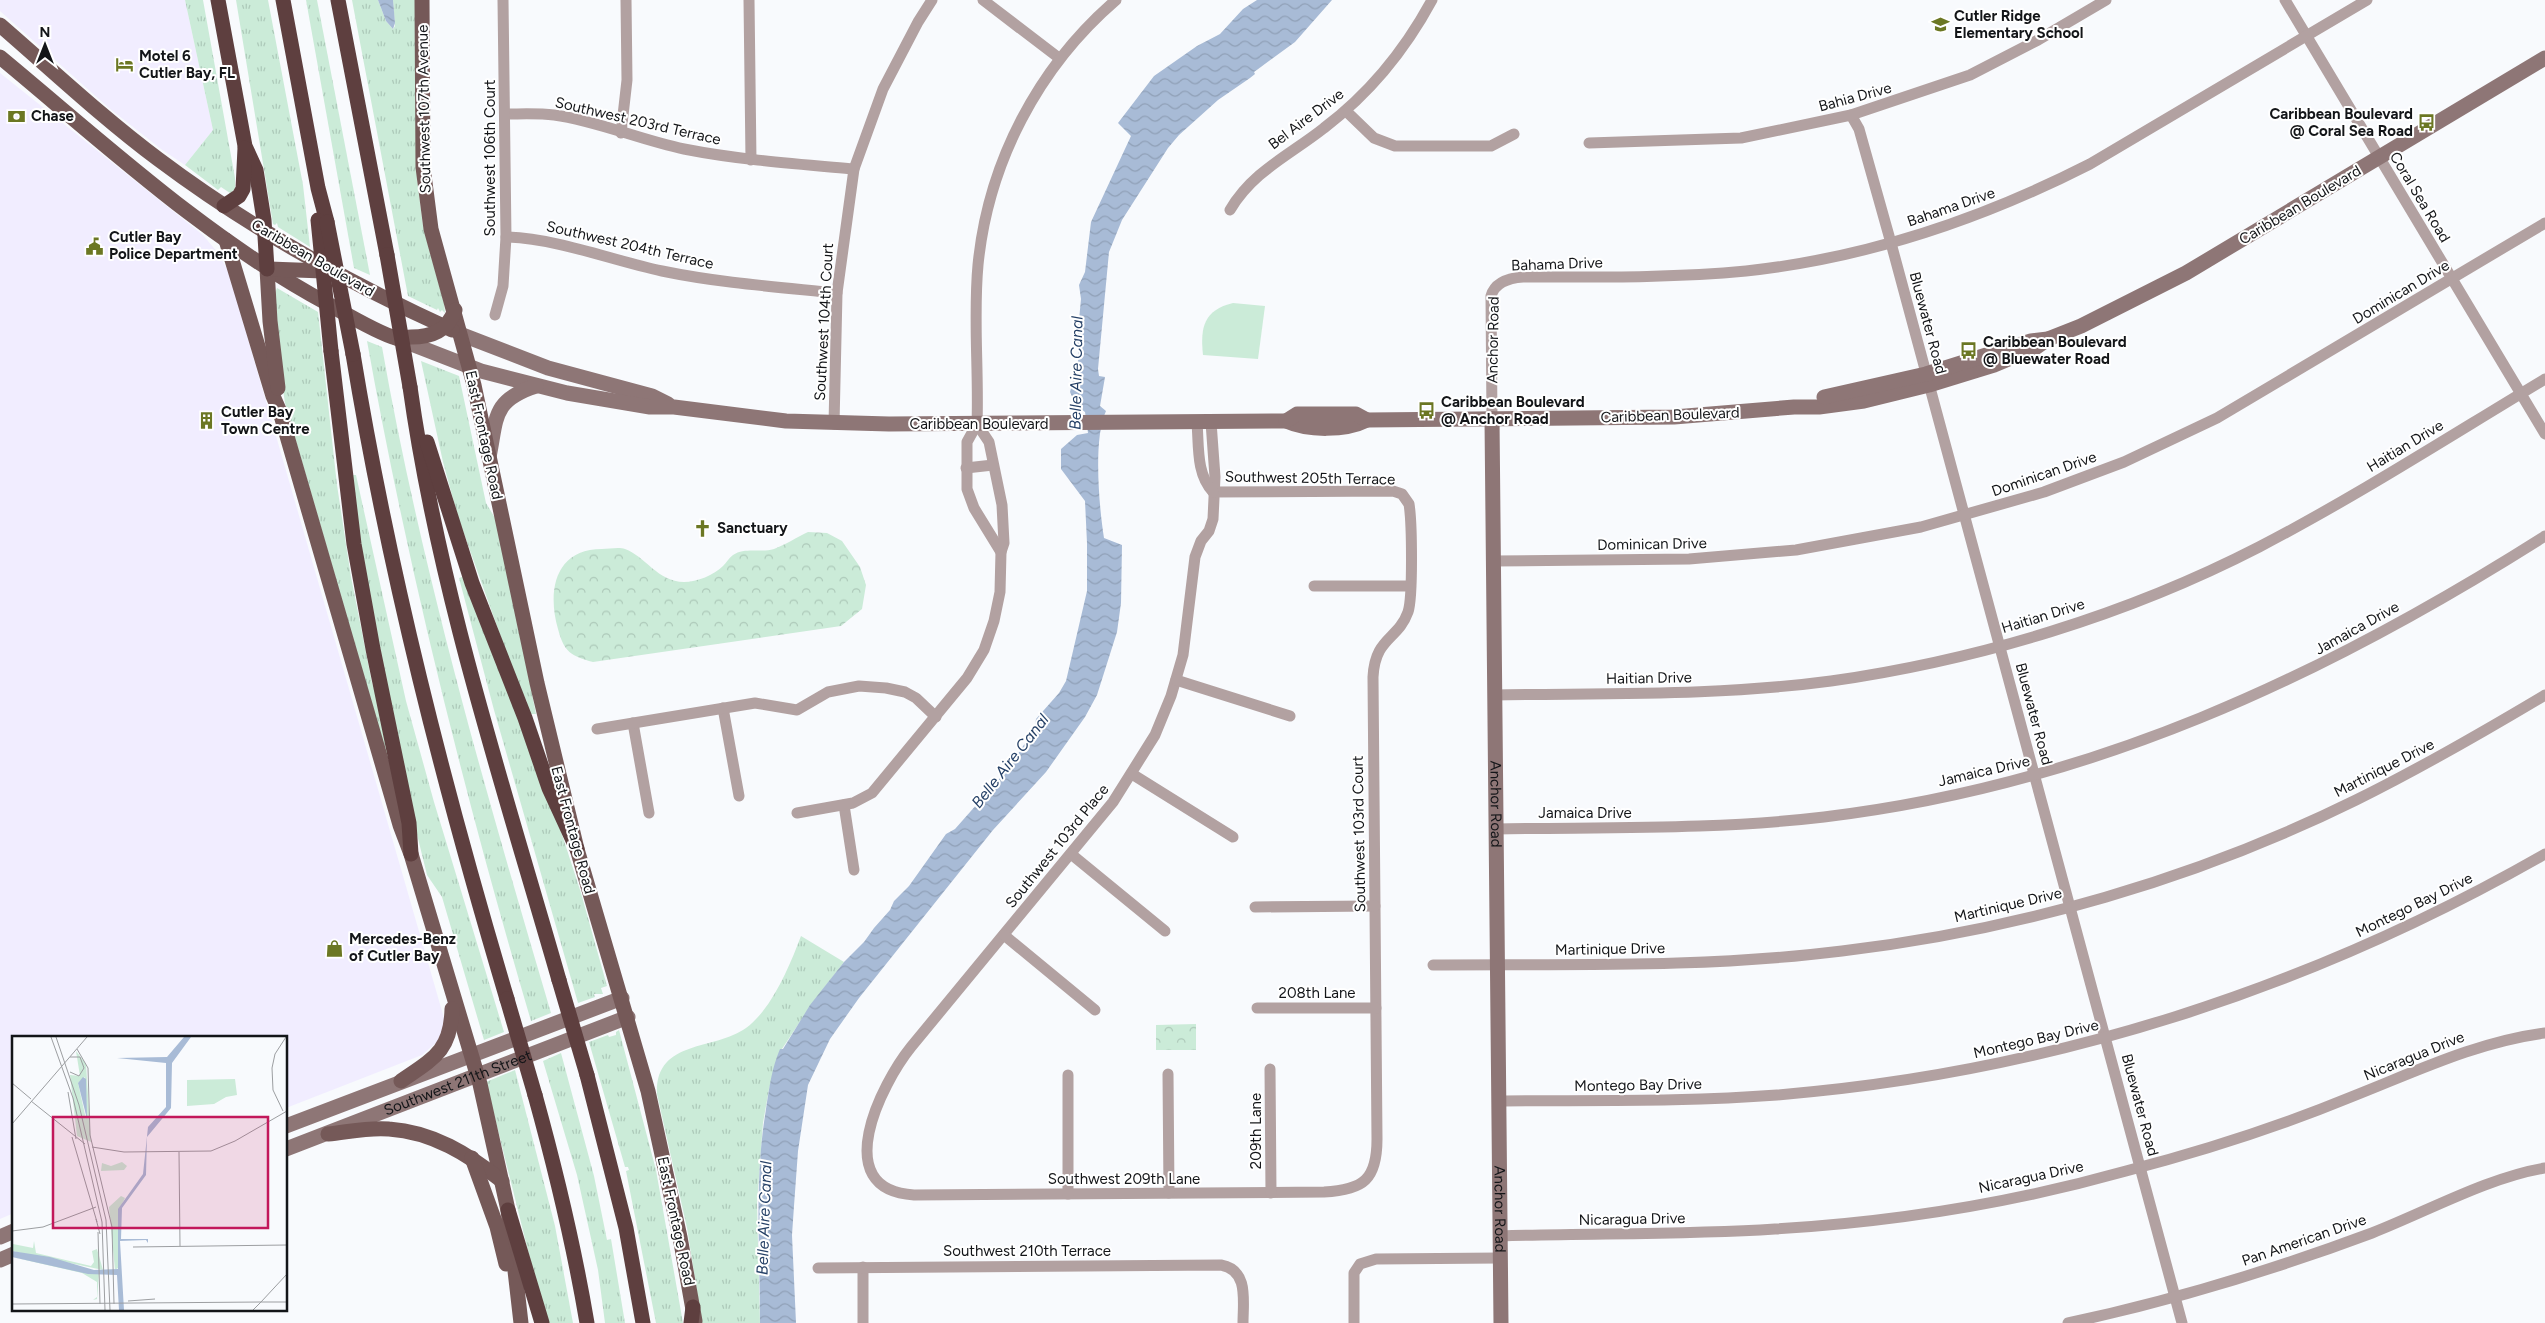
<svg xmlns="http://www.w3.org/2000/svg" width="2545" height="1323" viewBox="0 0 2545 1323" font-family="Figtree,sans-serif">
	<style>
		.commercial { fill: #f1edff }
		.grass { fill: url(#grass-tufts) }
		.park { fill: url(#park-crowns) }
		.pitch { fill: #cbebd8 }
		.water { fill: url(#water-waves) }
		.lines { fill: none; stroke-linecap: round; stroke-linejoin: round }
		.street { stroke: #b2a1a1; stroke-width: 11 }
		.secondary { stroke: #8e7676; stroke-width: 15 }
		.primary { stroke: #755958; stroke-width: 15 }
		.highway { stroke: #5e3f3f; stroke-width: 15 }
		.highway-bridge { stroke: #5e3f3f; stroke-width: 15 }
		.labels { text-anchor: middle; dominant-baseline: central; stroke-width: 4; stroke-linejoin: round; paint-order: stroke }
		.poi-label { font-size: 15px; font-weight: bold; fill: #131518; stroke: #fff; text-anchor: start }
		.street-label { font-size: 15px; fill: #131518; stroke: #fff }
		.water-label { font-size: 16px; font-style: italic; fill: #254066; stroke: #fff }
		.inset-road { fill: none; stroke: #9c9ea1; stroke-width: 1 }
		.view { fill: #c2185b; fill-opacity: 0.15; stroke: #c2185b; stroke-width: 2.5 }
		.inset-edge { fill: none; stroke: #131518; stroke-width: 2.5 }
	</style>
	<defs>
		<pattern id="grass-tufts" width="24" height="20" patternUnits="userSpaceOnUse" patternTransform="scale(1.25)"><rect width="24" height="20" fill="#cbebd8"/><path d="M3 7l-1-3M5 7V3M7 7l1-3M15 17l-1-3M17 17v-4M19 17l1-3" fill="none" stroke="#adc9b9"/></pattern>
		<pattern id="park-crowns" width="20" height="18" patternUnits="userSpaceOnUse" patternTransform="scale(1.25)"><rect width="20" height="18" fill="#cbebd8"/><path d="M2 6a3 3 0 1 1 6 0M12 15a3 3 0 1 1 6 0" fill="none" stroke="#adc9b9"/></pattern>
		<pattern id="water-waves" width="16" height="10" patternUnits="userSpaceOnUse" patternTransform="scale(1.25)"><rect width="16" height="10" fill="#a8bbd6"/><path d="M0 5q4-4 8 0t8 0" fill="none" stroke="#90a0b7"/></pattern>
	</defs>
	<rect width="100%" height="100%" fill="#f8fafd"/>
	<g class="commercial">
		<path d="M0 0H185L213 130 185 165 161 149 109 108 0 11Z"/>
		<path d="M0 73 203 235 218 253 229 273 444 1018 443 1027 437 1042 422 1055 286 1108V1037H14V1213L0 1219Z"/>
	</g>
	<g class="grass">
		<path d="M185 0H203L235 178V189L230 193 221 187 218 190 185 165 213 130Z"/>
		<path d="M236 0H268L303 185 310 247 278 227 277 223 275 225 273 224Z"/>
		<path d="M306 0H317L370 275 354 268Z"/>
		<path d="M352 0H378L386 21 393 29 395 26 393 0H415L417 178 423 226 444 303 445 313 442 310 440 312 438 308 437 310 408 296Z"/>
		<path d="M277 288 318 312 337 485 351 577 372 683 380 706 389 763 285 403 280 369 275 293Z"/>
		<path d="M367 341 382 347C422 573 486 793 551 1013L531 1021C465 797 408 570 367 341Z"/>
		<path d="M421 361 459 376 486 503 498 523 536 714H528L524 704 527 702 517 682 458 517 443 462Z"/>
		<path d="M350 475H356L406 701 434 802 504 1032 484 1040 442 897 427 875 410 806 376 642Z"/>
		<path d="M465 576 556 816 581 893 607 986 601 988 603 994H594L595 997 578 1003 494 710 459 578Z"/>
		<path d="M801 936 844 962 811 1005 778 1055 769 1089 763 1123 757 1203 760 1323H702L687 1228 657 1094C655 1039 714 1051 746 1028 772 1009 790 965 801 936Z"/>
		<path d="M619 1030 656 1170 683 1323H656L626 1171 629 1170 628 1167H625L589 1042 608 1035 609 1037 616 1035V1032Z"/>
		<path d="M561 1053 594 1176 607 1240 611 1239 625 1323H605L598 1270 577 1175 543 1061Z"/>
		<path d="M515 1070 555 1226 573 1323H546L486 1082Z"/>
	</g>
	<g class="park">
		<path d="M808 532 827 533 842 541 860 567 866 585 862 609 841 626 593 662C571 656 564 652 558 629 547 591 555 549 602 549 609 549 619 547 625 549 645 556 658 582 684 582 697 582 714 575 723 566 726 563 729 558 733 555 745 547 760 553 774 549 785 545 797 537 808 532Z"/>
		<path d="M1196 1024V1050H1156V1025Z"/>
	</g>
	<path class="pitch" d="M1233 303 1265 306 1258 359 1203 355C1200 327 1204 310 1233 303Z"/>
	<g class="water">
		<path d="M378 0H393L395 23 393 29 386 21Z"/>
		<path d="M1257 0H1332L1295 42 1254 72 1255 74 1250 78 1218 100 1179 135 1168 148 1122 220 1109 252 1098 369 1099 376 1105 377 1100 406 1106 411C1093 438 1099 507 1104 538L1122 545 1121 603 1117 632 1097 695 1085 717 1046 772 993 830 859 998 830 1039 808 1085 798 1151 794 1206 792 1235 796 1323H760C760 1251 754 1180 766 1109 769 1089 772 1067 780 1049H783L810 1005 844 962 864 942 874 928 890 910 894 901 909 886 946 834 955 829 1008 769 1035 728 1036 719 1059 693 1066 681 1087 591V543L1085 501 1061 469V449L1077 435 1088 433 1085 412 1076 405 1070 392 1079 357 1077 341 1081 299 1079 285 1085 272 1091 222 1131 136 1118 123 1154 76 1197 46 1220 34 1243 9Z"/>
	</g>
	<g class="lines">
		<g class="street">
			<path d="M749 0 751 160"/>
			<path d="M983 0 1059 58"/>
			<path d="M2285 0 2545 434"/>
			<path d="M1346 111 1374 138 1395 146H1491L1514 134"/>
			<path d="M505 114C521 114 538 113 554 115 598 121 640 140 684 149 740 160 797 164 854 169"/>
			<path d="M1851 115 1859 129 1891 243 2182 1323"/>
			<path d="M621 133 627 80 626 0"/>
			<path d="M1589 143 1741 138 1851 115 1970 75 2038 40 2106 0"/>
			<path d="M1230 210C1253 171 1290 155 1324 128 1369 94 1405 50 1432 0"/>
			<path d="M506 237C560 239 610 260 662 271 720 283 778 287 837 293"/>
			<path d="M495 315 503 286 506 237 503 0"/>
			<path d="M1492 419 1491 296C1495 282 1509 278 1523 277 1597 277 1672 278 1746 271 1867 258 1982 219 2090 164L2367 0"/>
			<path d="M1211 422 1215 477 1213 519 1209 531 1201 541 1195 557 1183 655 1171 696 1155 735 1113 802 911 1047C882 1083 827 1190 914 1195L1324 1192C1364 1190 1377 1179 1377 1139L1373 677C1375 637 1398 640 1408 612 1413 597 1412 522 1409 504L1402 494 1393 491 1213 492"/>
			<path d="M1197 423C1199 446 1196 474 1213 492"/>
			<path d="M834 424 837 293 854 169 883 89 918 22 932 0"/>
			<path d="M966 468 993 465"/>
			<path d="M1001 552 974 508 967 489V442L977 424C979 371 973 318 978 265 988 163 1038 67 1116 0"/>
			<path d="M1493 561 1689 559 1796 550 1921 527 2044 492 2124 462 2217 418 2545 223"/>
			<path d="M1314 586H1410"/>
			<path d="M1176 680 1290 716"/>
			<path d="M1494 695C1607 693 1719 696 1831 681 1978 660 2127 615 2259 547 2357 496 2450 436 2545 379"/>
			<path d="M723 708 739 796"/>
			<path d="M633 723 649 813"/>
			<path d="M597 729 755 703 797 710 828 692 859 686 886 688 905 692 916 698 936 717"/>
			<path d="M1132 774 1233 837"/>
			<path d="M844 805 854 870"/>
			<path d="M797 813 853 803 872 793 967 678 984 650 994 621 1000 592 1001 552 1004 543 1002 505 989 442 977 424"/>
			<path d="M1496 829C1605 827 1715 830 1824 817 2091 785 2321 678 2545 536"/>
			<path d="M1071 854 1165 931"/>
			<path d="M1255 907 1375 906"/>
			<path d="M1004 935 1095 1010"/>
			<path d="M1433 965C1570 964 1706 968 1842 951 2019 930 2196 879 2356 800 2421 768 2483 732 2545 695"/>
			<path d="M1257 1008H1376"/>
			<path d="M1270 1069 1271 1193"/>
			<path d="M1168 1074 1169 1193"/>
			<path d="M1068 1075V1194"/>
			<path d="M1498 1101C1591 1100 1685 1102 1777 1095 2049 1073 2309 989 2545 854"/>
			<path d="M1500 1236C1592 1233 1684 1235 1775 1229 1893 1222 2012 1203 2126 1171 2203 1151 2278 1127 2351 1097 2415 1072 2476 1042 2545 1033"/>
			<path d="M863 1267V1323"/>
			<path d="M818 1268 1221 1265C1249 1270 1243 1301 1243 1323"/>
			<path d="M1354 1323V1273L1360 1264 1376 1259 1500 1258"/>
			<path d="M2068 1323C2171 1301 2273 1270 2372 1233 2426 1212 2489 1177 2545 1168"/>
		</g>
		<g class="secondary">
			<path d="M460 334 548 368 652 396 668 404"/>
			<path d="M396 338 481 371 567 393 650 407H674L786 421 889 424 1286 421C1308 431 1345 431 1367 420L1674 417 1794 407H1819L1864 401 1929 385 1994 365 2035 348 2048 339"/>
			<path d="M1824 397 1926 374 2031 341 2048 339 2081 326 2186 273 2545 58"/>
			<path id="s1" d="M1492 419 1501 1323"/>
			<path d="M1286 421 1297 414H1356L1367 420"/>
			<path d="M489 457C497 418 492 400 536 386"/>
			<path d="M286 1126 622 998"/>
			<path id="s2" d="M286 1149 628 1017"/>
			<path d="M0 1237 14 1231"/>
			<path d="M0 1260 14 1254"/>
		</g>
		<g class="primary">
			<path d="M422 0 423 167 431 229 474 385 537 683 577 849 648 1091 680 1237 695 1321"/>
			<path d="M0 25C52 70 103 118 158 159 250 228 348 283 452 330"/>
			<path d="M0 57C105 144 207 239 328 304 344 313 380 334 396 338 400 339 406 337 411 337 432 337 447 331 455 310"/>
			<path d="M226 240 273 396 280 412 400 825 411 854 480 1084 508 1210 521 1323"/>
			<path d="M267 269 270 321 278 388"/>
			<path d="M269 269 323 271"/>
			<path d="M401 1081C433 1059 451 1051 452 1009"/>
			<path d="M328 1134C348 1132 369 1127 389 1129 433 1132 468 1154 502 1181"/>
			<path d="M472 1158 497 1227 506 1264"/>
		</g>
		<g class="highway">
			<path d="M218 0 245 146 256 170 264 220 267 269"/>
			<path d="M283 0 318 188 327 222"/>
			<path d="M338 0 387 255"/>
			<path d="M224 206 239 196 243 189 245 148"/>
			<path d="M331 351 354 544 373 649 409 823 411 854"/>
			<path d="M353 354C389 573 444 787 507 999"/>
			<path d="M410 387C438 588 503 785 559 980"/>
			<path d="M427 442 472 583 525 718 549 788 577 849"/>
			<path d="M587 1075 626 1228 643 1323"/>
			<path d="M535 1095C556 1171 574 1246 587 1323"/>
			<path d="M508 1210 542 1323"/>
			<path d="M691 1323 693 1307"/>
		</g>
		<g class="highway-bridge">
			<path d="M318 220 331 351"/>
			<path d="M327 222 353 354"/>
			<path d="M387 255 410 387"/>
			<path d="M559 980 587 1075"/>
			<path d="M507 999 535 1095"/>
		</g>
	</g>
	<defs>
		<symbol id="school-bare" viewBox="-9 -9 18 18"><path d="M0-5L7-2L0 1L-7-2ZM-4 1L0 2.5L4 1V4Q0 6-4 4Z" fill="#6b7723" stroke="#fff" stroke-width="2.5" paint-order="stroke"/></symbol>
		<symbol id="hotel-bare" viewBox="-9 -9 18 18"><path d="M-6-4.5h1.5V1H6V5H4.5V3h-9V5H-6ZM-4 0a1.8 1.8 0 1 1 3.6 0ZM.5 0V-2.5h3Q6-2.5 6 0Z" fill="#6b7723" stroke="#fff" stroke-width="2.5" paint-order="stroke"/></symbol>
		<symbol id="bank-bare" viewBox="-9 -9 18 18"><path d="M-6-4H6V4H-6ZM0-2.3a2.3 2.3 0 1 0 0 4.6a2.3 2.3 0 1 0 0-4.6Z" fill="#6b7723" stroke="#fff" stroke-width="2.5" paint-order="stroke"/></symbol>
		<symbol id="bus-bare" viewBox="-9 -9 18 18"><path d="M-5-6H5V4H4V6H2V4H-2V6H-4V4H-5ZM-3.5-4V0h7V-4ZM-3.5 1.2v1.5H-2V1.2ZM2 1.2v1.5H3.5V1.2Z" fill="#6b7723" stroke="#fff" stroke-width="2.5" paint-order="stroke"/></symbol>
		<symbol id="civic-bare" viewBox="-9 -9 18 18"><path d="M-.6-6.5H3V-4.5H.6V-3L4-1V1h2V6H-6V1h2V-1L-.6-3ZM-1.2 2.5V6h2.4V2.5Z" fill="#6b7723" stroke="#fff" stroke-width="2.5" paint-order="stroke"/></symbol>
		<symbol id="building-bare" viewBox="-9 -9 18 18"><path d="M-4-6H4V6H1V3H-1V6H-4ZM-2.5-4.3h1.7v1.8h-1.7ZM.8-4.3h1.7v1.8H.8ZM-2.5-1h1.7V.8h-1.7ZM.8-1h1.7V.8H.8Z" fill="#6b7723" stroke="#fff" stroke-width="2.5" paint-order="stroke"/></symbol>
		<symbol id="church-bare" viewBox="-9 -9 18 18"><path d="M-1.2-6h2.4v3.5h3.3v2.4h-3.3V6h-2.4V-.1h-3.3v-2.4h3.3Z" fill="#6b7723" stroke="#fff" stroke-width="2.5" paint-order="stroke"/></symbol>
		<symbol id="shop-bare" viewBox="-9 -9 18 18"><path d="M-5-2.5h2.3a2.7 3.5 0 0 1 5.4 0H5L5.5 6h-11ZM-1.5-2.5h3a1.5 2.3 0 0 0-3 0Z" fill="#6b7723" stroke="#fff" stroke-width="2.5" paint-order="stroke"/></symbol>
	</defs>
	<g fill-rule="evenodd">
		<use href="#school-bare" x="1928" y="12" width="25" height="25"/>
		<use href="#hotel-bare" x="112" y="52" width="25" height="25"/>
		<use href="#bank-bare" x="4" y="104" width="25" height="25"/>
		<use href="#bus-bare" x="2414" y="110" width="25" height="25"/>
		<use href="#civic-bare" x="82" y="234" width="25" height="25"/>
		<use href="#bus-bare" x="1956" y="338" width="25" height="25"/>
		<use href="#bus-bare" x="1414" y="398" width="25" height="25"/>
		<use href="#building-bare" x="194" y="408" width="25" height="25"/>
		<use href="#church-bare" x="690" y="516" width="25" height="25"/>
		<use href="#shop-bare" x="322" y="936" width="25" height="25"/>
	</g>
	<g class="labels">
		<g class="poi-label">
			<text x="1954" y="16">Cutler Ridge<tspan x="1954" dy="17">Elementary School</tspan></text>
			<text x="139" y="56">Motel 6<tspan x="139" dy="17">Cutler Bay, FL</tspan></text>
			<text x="2413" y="114" text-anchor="end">Caribbean Boulevard<tspan x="2413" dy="17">@ Coral Sea Road</tspan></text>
			<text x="31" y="116">Chase</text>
			<text x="109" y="237">Cutler Bay<tspan x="109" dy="17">Police Department</tspan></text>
			<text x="1983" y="342">Caribbean Boulevard<tspan x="1983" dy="17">@ Bluewater Road</tspan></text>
			<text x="1441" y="402">Caribbean Boulevard<tspan x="1441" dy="17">@ Anchor Road</tspan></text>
			<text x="221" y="412">Cutler Bay<tspan x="221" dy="17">Town Centre</tspan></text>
			<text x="717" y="528">Sanctuary</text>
			<text x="349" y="939">Mercedes-Benz<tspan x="349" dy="17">of Cutler Bay</tspan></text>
		</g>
		<g class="street-label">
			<text transform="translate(1855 97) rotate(-15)">Bahia Drive</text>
			<text transform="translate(424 109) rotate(-91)">Southwest 107th Avenue</text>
			<text transform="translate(1306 119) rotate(-37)">Bel Aire Drive</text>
			<text transform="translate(638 121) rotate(13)">Southwest 203rd Terrace</text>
			<text transform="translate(490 158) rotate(-90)">Southwest 106th Court</text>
			<text transform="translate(2420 197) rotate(59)">Coral Sea Road</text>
			<text transform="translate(2300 205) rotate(-31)">Caribbean Boulevard</text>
			<text transform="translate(1951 207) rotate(-19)">Bahama Drive</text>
			<text transform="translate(630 245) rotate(13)">Southwest 204th Terrace</text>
			<text transform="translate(313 258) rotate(30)">Caribbean Boulevard</text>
			<text transform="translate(1557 264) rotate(-2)">Bahama Drive</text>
			<text transform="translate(2401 292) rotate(-31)">Dominican Drive</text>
			<text transform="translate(824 322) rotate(-87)">Southwest 104th Court</text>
			<text transform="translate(1928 323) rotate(75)">Bluewater Road</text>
			<text transform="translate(1493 340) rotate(-89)">Anchor Road</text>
			<text transform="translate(1670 415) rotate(-2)">Caribbean Boulevard</text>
			<text x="979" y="424">Caribbean Boulevard</text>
			<text transform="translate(484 435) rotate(78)">East Frontage Road</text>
			<text transform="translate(2405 446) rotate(-31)">Haitian Drive</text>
			<text transform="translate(2044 474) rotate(-19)">Dominican Drive</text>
			<text transform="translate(1310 478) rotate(1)">Southwest 205th Terrace</text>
			<text transform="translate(1652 544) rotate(-1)">Dominican Drive</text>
			<text transform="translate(2043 616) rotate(-17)">Haitian Drive</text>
			<text transform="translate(2357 628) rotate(-29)">Jamaica Drive</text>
			<text transform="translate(1649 678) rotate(-1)">Haitian Drive</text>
			<text transform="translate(2034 714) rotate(75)">Bluewater Road</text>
			<text transform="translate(2384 768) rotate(-27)">Martinique Drive</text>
			<text transform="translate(1984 771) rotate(-13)">Jamaica Drive</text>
			<text stroke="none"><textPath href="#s1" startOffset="385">Anchor Road</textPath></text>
			<text x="1585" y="813">Jamaica Drive</text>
			<text transform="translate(573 830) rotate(75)">East Frontage Road</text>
			<text transform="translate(1359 834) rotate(-91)">Southwest 103rd Court</text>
			<text transform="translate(1057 846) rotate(-51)">Southwest 103rd Place</text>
			<text transform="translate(2008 905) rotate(-13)">Martinique Drive</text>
			<text transform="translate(2414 905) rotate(-26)">Montego Bay Drive</text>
			<text transform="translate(1610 949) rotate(-1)">Martinique Drive</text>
			<text x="1317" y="993">208th Lane</text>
			<text transform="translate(2036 1039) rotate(-13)">Montego Bay Drive</text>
			<text transform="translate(2414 1056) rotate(-22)">Nicaragua Drive</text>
			<text stroke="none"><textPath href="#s2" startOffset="184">Southwest 211th Street</textPath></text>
			<text transform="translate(1638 1085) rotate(-1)">Montego Bay Drive</text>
			<text transform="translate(2140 1105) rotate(75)">Bluewater Road</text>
			<text transform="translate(1256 1131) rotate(-90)">209th Lane</text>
			<text transform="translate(2031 1177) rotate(-12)">Nicaragua Drive</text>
			<text x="1124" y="1179">Southwest 209th Lane</text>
			<text stroke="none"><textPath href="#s1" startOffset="790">Anchor Road</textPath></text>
			<text transform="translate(1632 1219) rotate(-1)">Nicaragua Drive</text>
			<text transform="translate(676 1221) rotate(78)">East Frontage Road</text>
			<text transform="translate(2304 1240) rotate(-19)">Pan American Drive</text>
			<text x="1027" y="1251">Southwest 210th Terrace</text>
		</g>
		<g class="water-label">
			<text transform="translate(1076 373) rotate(-89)">Belle Aire Canal</text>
			<text transform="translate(1010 761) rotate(-52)">Belle Aire Canal</text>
			<text transform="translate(764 1218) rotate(-88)">Belle Aire Canal</text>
		</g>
	</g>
	<g transform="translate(12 1036)">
		<rect width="275" height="275" fill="#f8fafd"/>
		<path d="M64 15 74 28 79 106 65 100 58 39 68 40ZM72 41 73 42 74 83 66 47ZM109 160 113 162 106 176V232L103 234 97 171ZM22 205 24 217 79 230 82 226 80 215 85 213 91 234 0 215V209L1 208 21 212ZM0 221 87 238 85 263 81 264 85 261V246L70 237Z" fill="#cbebd8" fill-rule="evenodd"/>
		<path d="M223 43 225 59 214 61 202 68 175 70V44ZM110 126 115 130 112 134 89 135 90 127 99 130Z" fill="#cbebd8"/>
		<path d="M172 1H179L160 27 159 72 135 101 134 139 110 172 109 203H136V207L134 204 108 205 112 274H107L105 239 76 238 0 221V215L38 221 82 234 106 233V173L131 138 136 91 154 71V27L105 22 155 21ZM71 41 74 43 75 83 66 47Z" fill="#a8bbd6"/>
		<path class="inset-road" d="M39 1 61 62 90 186 93 274M44 1 67 69 94 184 98 274M65 13 76 32 78 99 100 191 102 268M58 36 67 40 72 32 68 21H58M0 47 19 63M56 56 64 103M19 65 73 108M271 75 261 54 260 32 263 18 274 1M0 88 75 1M60 101 85 186M80 111 112 116 199 115 223 105 275 75M167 116 168 210M84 183 88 198M0 195 31 191 84 171M86 196 88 268M121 211 275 209M116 265 143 263M0 268 249 266 275 238M241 274 249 266H275"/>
		<path class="view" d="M41 81H256V192H41Z"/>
		<rect width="275" height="275" class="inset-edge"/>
	</g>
	<g transform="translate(45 45)" stroke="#ffffff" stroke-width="4" paint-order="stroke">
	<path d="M0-4L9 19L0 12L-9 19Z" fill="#131518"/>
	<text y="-8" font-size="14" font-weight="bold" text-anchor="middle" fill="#131518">N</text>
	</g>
</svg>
